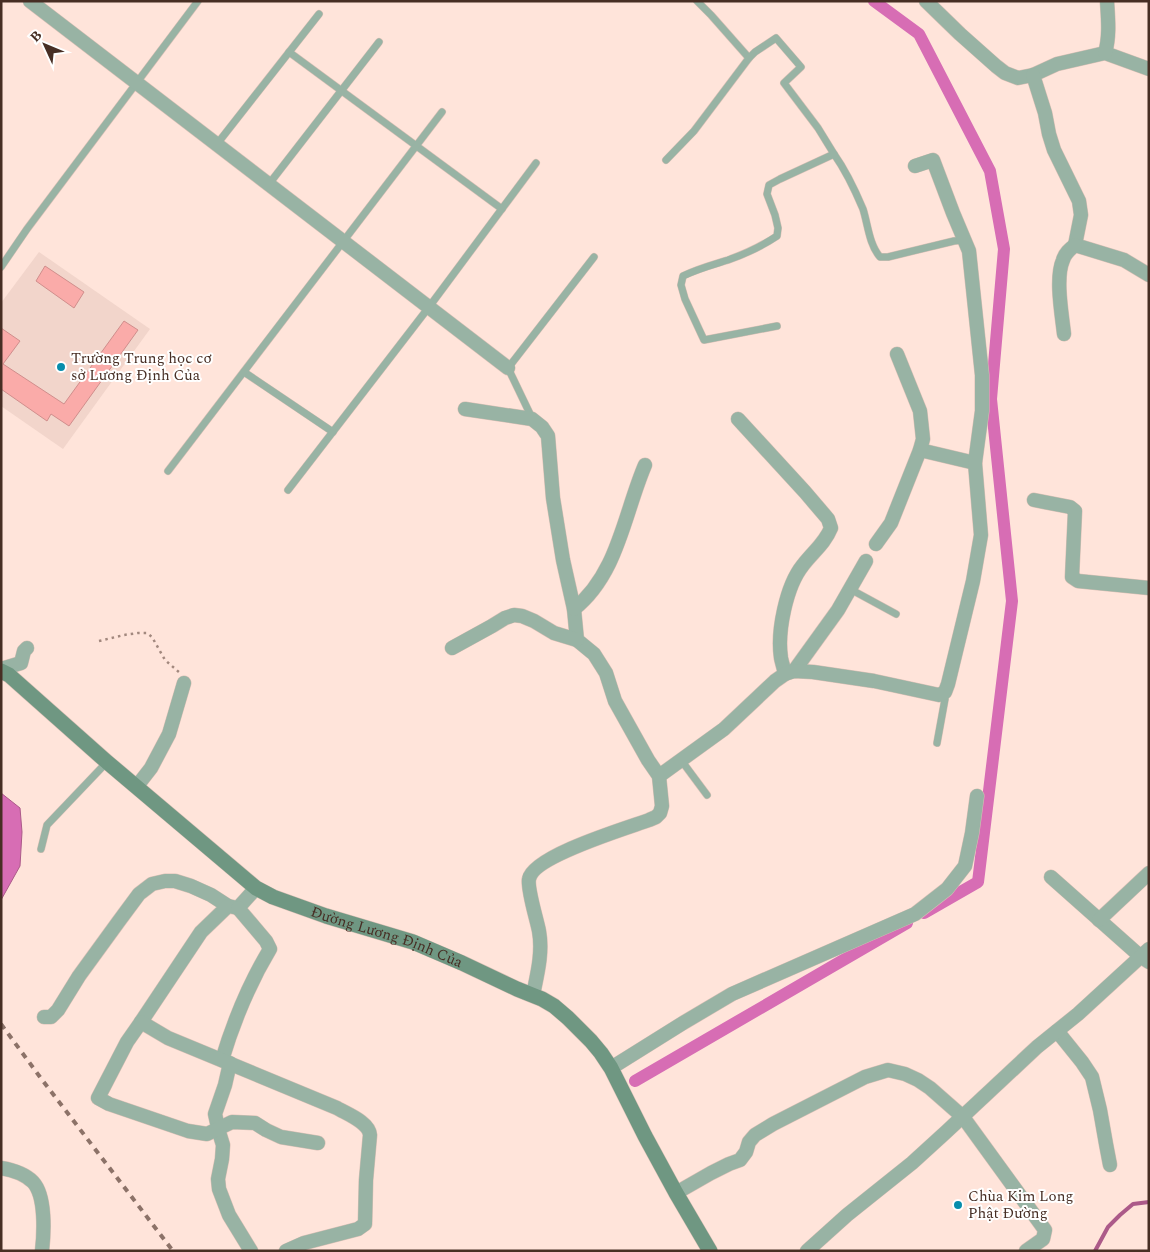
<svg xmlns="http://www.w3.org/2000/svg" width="1150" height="1252" viewBox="0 0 1150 1252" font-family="Spectral,serif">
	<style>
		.built { fill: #f2d5cb }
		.water { fill: #d76db4; stroke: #ac5a89 }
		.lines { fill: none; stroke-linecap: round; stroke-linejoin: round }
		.stream { stroke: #ac5a89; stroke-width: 4 }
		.canal { stroke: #d76db4; stroke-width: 12 }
		.building { fill: #faaba9; stroke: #d08e8c }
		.lane-casing { stroke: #dac0b6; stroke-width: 8 }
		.street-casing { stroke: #dac0b6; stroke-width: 15 }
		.secondary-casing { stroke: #dac0b6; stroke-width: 16 }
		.path { stroke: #a2887e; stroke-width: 2.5; stroke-dasharray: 2.5 4; stroke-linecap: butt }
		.lane { stroke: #98b3a4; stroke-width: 7 }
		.street { stroke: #98b3a4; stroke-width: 14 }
		.secondary { stroke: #6f9782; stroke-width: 15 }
		.rail { stroke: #8c7268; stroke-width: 4; stroke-dasharray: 6 6; stroke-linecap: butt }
		.poi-dot { fill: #078dac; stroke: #fff; stroke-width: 2 }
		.labels { text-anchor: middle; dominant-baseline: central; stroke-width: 4; stroke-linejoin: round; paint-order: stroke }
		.poi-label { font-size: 15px; fill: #472e24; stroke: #fff; text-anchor: start }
		.street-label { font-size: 15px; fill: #472e24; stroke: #fff }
	</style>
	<rect width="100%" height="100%" fill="#ffe4da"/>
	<path class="built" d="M39 252 150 329 63 449 1 406V303Z"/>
	<path class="water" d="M1 793 20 808 22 832 20 866 1 900Z"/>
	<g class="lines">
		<path class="stream" d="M1095 1251 1108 1227 1120 1215 1133 1204 1149 1202"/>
		<g class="canal">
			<path d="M874 1 919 34 990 171 1004 249 991 399 1012 601 978 882 924 913"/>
			<path d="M635 1081 907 923"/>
		</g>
	</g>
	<g class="building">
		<path d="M45 266 84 292 74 308 36 281Z"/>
		<path d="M124 321 138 330 69 426 51 414 47 421 1 389V328L20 341 3 364 64 404Z"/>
	</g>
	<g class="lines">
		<defs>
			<g id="lane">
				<path d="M697 1 711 15 749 58"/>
				<path d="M289 52 502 209"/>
				<path d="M217 144 319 14"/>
				<path d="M666 160 694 131 749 58 755 52 776 38 801 67 784 83 818 128 834 154"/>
				<path d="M269 184 379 42"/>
				<path d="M1 267 27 229 198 1"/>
				<path d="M777 326 704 340 685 299 681 285 683 276C697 269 712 265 728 260 745 254 762 246 777 236L778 228 775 215 767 194 769 185 780 179 834 154C846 171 855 190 863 209 868 225 869 244 880 257H888L954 241 965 240"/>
				<path d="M244 372 333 432"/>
				<path d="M532 418 508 368 594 257"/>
				<path d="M168 471 442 112"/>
				<path d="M288 490 429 307 536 163"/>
				<path d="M850 589 896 614"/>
				<path d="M937 743 945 699V692"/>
				<path d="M681 760 707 795"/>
				<path d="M41 849 47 825 107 762"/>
			</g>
			<g id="street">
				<path d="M30 1 508 368"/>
				<path d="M926 1 960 34 996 66 1005 73 1018 78 1033 75 1057 64 1105 53 1149 69"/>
				<path d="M1105 53C1110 36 1108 18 1107 1"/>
				<path d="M1033 75 1045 113 1049 134 1054 150 1079 201 1081 215 1075 245 1124 260 1149 275"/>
				<path d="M1064 334C1062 315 1055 278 1063 260 1065 253 1070 249 1075 245"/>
				<path d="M465 409 532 419 542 427 548 436 553 498 563 560 574 609 577 640 594 654 606 673 615 701 648 760 659 776 662 806 660 813 656 817 649 820C627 828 533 856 529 879 527 889 537 920 539 931 543 953 537 975 533 995"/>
				<path d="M738 419 805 492 828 519 831 528C825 543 813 552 803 565 786 586 777 632 781 658 782 663 784 669 785 674"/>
				<path d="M920 450 975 463"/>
				<path d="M1034 500 1070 507 1075 511 1072 577 1078 581 1149 588"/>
				<path d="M876 544 891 523 920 450 923 439 920 411 897 354"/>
				<path d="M574 609C618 574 624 514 645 465"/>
				<path d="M452 648 492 626 505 618 514 615 522 616 534 621 554 633 577 640"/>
				<path d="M1 669 21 663 24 651 27 648"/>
				<path d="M794 671 838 610 866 561"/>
				<path d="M659 776 724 729 775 681 785 674 794 671 813 672 874 681 939 695 945 692 948 684 973 581 981 535 975 463 982 411V375L969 251 953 213 933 160 915 166"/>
				<path d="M137 786 151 768 169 734 184 683"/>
				<path d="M1051 877 1140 956 1149 962"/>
				<path d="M1099 920 1149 873"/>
				<path d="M44 1017H51L58 1010 79 976 119 921 139 894 152 884 165 881H175L191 886 211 895 228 906"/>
				<path d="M141 1022 201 932 228 906 238 908 256 888"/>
				<path d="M1057 1031 1082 1062 1092 1077 1100 1110 1106 1144 1110 1165"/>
				<path d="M222 1060C234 1020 249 984 270 949L266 941 238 908"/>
				<path d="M230 1063 225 1085 215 1114 219 1132 223 1145 222 1159 218 1179 219 1189 229 1215 251 1251"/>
				<path d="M611 1068 683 1023 732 994 915 914 947 889 965 866 972 833 977 796"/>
				<path d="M1 1168C13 1170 24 1173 33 1182 46 1196 44 1233 42 1251"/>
				<path d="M676 1193 711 1173 729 1164 740 1160 746 1152 749 1142 755 1135 773 1124 865 1077 888 1070 905 1074 918 1080 930 1088 963 1117 1045 1230 1043 1239 1026 1251"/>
				<path d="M286 1251 304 1243 358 1229 365 1224 366 1180 370 1135C369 1122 347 1114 337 1108L168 1038 141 1022 127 1042 98 1098 109 1104 188 1131 207 1134 232 1122 255 1123 266 1130 281 1137 318 1143"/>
				<path d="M807 1251 847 1215 912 1163 946 1132 1037 1047 1078 1014 1149 949"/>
			</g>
			<g id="secondary">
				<path id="s1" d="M1 671 9 675 107 762 256 888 273 897 326 916 413 942 462 963 517 989 542 999 554 1006 568 1018 591 1041 601 1053 611 1068 645 1136 676 1193 710 1251"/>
			</g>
		</defs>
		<use href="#lane" class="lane-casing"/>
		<use href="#street" class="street-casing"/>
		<use href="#secondary" class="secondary-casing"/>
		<path class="path" d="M99 641 124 635 138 633H147L152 637 165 660 180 673"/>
		<use href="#lane" class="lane"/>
		<use href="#street" class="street"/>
		<use href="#secondary" class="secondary"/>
		<path class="rail" d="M1 1024 40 1077 173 1251"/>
	</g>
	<g class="poi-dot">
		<circle cx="61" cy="367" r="5"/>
		<circle cx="958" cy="1205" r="5"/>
	</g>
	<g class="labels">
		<g class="poi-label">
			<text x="71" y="358">Trường Trung học cơ<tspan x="71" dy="17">sở Lương Định Của</tspan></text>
			<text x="968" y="1196">Chùa Kim Long<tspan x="968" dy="17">Phật Đường</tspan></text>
		</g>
		<g class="street-label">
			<text stroke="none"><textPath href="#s1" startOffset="475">Đường Lương Định Của</textPath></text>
		</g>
	</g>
	<rect width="1150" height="1252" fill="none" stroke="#472e24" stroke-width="5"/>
	<g transform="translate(45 45) rotate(314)" stroke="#ffffff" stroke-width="4" paint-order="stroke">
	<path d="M0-4L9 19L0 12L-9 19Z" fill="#472e24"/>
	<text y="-8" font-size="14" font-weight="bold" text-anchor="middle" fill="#472e24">B</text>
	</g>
</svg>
